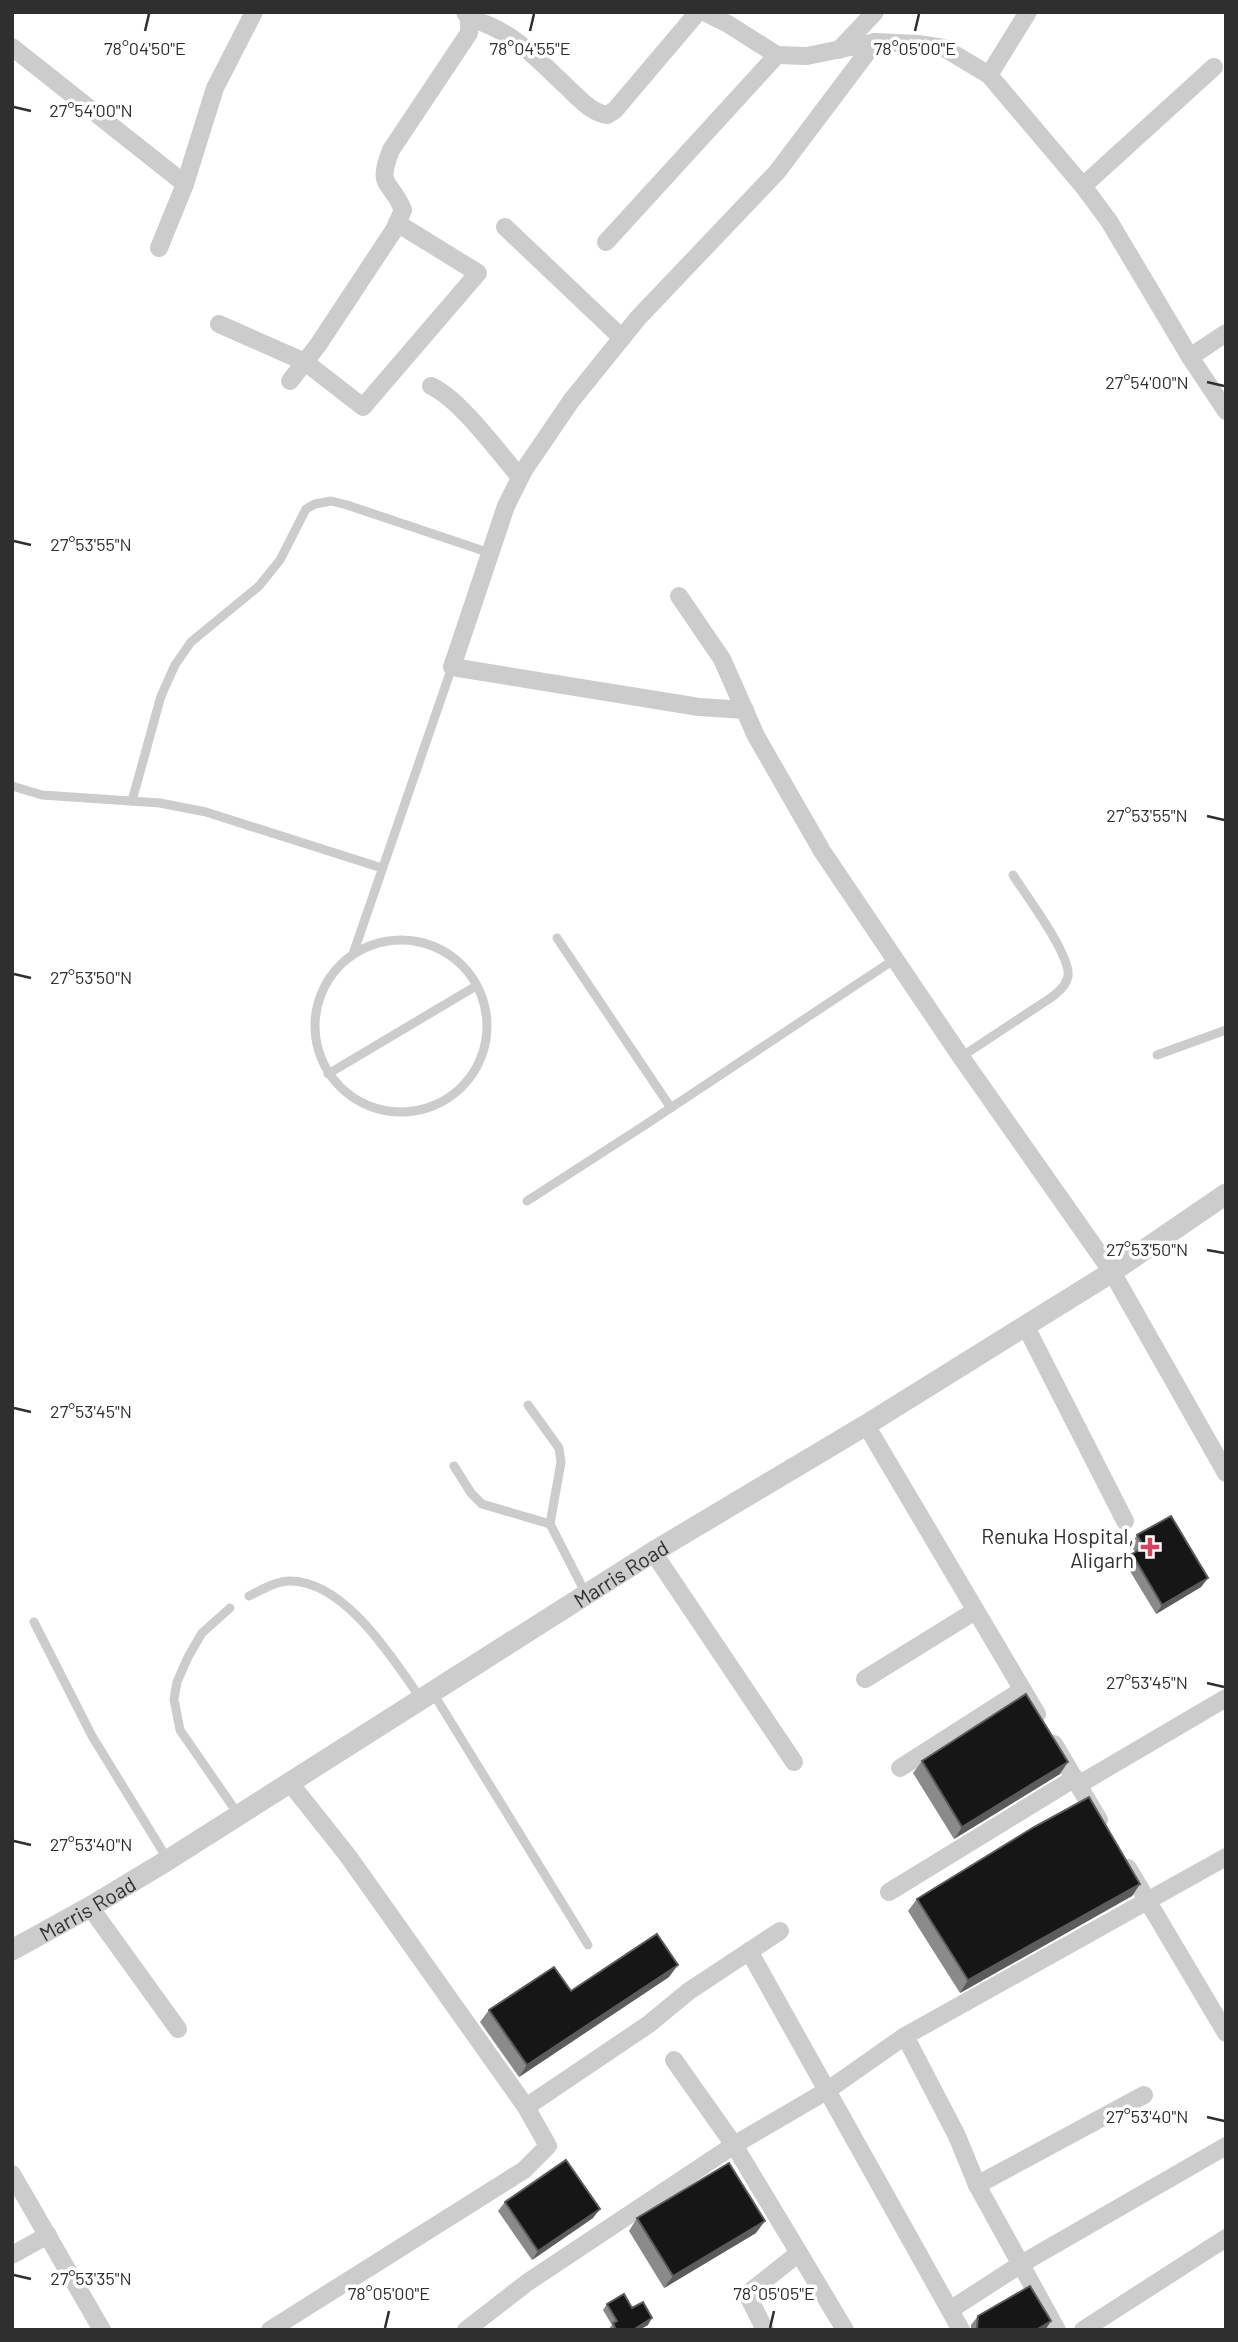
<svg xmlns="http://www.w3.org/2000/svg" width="1238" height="2342" viewBox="0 0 1238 2342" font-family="Barlow,sans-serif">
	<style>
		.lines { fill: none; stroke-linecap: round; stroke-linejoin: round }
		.service { stroke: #ccc; stroke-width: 9 }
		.minor { stroke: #ccc; stroke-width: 18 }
		.tertiary { stroke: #ccc; stroke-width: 21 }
		.wall { fill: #8a8a8a }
		.shaded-wall { fill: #5c5c5c }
		.building { fill: #161616; stroke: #5c5c5c; stroke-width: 2 }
		.ticks { fill: none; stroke: #2f2f2f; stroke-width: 2.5 }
		.poi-dot { fill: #d2445f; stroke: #fff; stroke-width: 2.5 }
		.labels { text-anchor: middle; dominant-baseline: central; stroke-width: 7; stroke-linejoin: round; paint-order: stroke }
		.poi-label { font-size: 21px; fill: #2f2f2f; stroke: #fff; text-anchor: end }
		.street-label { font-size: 21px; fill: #2f2f2f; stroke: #fff }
		.ticks-label { font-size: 18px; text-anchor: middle; fill: #2f2f2f; stroke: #fff; stroke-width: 7; stroke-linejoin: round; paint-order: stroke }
	</style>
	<rect width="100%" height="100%" fill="#fff"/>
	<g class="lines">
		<g class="service">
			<path d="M12 786 42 795 160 803 206 812 382 868"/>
			<path d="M132 801 161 696 175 665 191 642 259 586 280 560 306 509 315 504 331 501 347 505 490 553"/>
			<path d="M557 938 671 1108"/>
			<circle cx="401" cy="1026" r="86"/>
			<path d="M353 954 452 667"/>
			<path d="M1157 1055 1226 1030"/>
			<path d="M961 1057 1052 997C1059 991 1066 986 1068 976 1071 955 1025 894 1013 875"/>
			<path d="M328 1074 476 986"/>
			<path d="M527 1201 645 1125 895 959"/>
			<path d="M528 1405 559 1448 561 1462 550 1524 586 1594"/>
			<path d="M454 1466 471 1493 482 1504 550 1524"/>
			<path d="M249 1596C261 1590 276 1581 290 1581 345 1581 393 1659 421 1699"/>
			<path d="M230 1608 202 1633 188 1657 177 1682 174 1699 180 1730 238 1814"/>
			<path d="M34 1622 92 1736 168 1860"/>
			<path d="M433 1693 588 1945"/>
		</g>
		<g class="minor">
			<path d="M704 12 728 24 777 55 807 56 875 42 918 44 944 48 989 75 1083 186 1109 221 1190 357 1226 411"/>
			<path d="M469 19C509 27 538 60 567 87 579 98 590 112 607 115L615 110 698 12"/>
			<path d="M12 47 185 184"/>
			<path d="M839 50 875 12"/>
			<path d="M989 75 1028 12"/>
			<path d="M1083 186 1214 67"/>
			<path d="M505 227 622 338"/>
			<path d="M606 242 777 55"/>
			<path d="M159 248 185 184 215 88 254 12"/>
			<path d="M219 324 305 362 363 407 478 273 397 223"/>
			<path d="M1190 357 1226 333"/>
			<path d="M290 381 318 345 394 230 403 210C390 178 376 189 391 150L469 33V19L465 12"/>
			<path d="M431 386C460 399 498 452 520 477"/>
			<path d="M679 596 722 659 756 736 822 851 961 1057 1112 1272 1226 1473"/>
			<path d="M745 710 699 707 452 667 506 506 524 470 571 401 638 318 777 172 875 42"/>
			<path d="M1025 1325 1125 1521"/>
			<path d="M866 1425 1037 1714"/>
			<path d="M653 1552 794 1762"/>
			<path d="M865 1679 975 1611"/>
			<path d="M1054 1744 1099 1820"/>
			<path d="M900 1768 1022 1690"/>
			<path d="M1078 1785 1226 1698"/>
			<path d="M1128 1868 1226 2033"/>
			<path d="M889 1892 1075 1778"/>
			<path d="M90 1907 178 2029"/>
			<path d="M749 1951 961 2330"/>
			<path d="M674 2060 734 2145 799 2253 747 2294 765 2330"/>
			<path d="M526 2107 649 2024 689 1991 780 1931"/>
			<path d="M12 2174 102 2330"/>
			<path d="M977 2185 957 2136 905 2036 1226 1857"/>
			<path d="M799 2253 845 2330"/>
			<path d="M12 2255 48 2235"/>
			<path d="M950 2310 1021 2264 1226 2146"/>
			<path d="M270 2330 524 2170 548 2146 526 2107 348 1856 290 1783"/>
			<path d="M466 2330 528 2282 734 2145 828 2090 905 2036"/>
			<path d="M1057 2330 977 2185 1144 2095"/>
			<path d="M1083 2330 1226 2238"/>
		</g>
		<path class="tertiary" id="s1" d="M12 1950 90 1907 168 1860 653 1552 866 1425 1112 1272 1226 1194"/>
	</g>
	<g class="wall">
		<path d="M1137 1535 1208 1578 1201 1587 1156 1614 1125 1563 1132 1554 1135 1552 1131 1545Z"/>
		<path d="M922 1761 1060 1774 954 1839 913 1773Z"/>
		<path d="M1140 1884 1132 1896 960 1993 908 1911 917 1899Z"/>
		<path d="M669 1977 519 2077 480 2022 489 2010 571 1991Z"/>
		<path d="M505 2202 593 2218 532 2260 498 2211Z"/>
		<path d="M637 2218 756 2233 664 2288 629 2231Z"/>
		<path d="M607 2304 632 2308 648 2325 639 2330H608L612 2325 603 2310Z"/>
		<path d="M978 2316 1051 2321 1045 2330H971V2325Z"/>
	</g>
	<g class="shaded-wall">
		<path d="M1208 1578 1201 1587 1156 1614 1162 1605Z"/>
		<path d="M1068 1762 1060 1774 954 1839 962 1827Z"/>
		<path d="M1140 1884 1132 1896 960 1993 968 1980Z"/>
		<path d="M678 1965 669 1977 519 2077 527 2065Z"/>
		<path d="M600 2209 593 2218 532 2260 538 2251Z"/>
		<path d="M765 2221 756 2233 664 2288 673 2276Z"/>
		<path d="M652 2318 648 2325 639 2330H633Z"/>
		<path d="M1051 2321 1045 2330H1036Z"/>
	</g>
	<g class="building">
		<path d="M1171 1516 1208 1578 1162 1605 1132 1554 1144 1547 1137 1535Z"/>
		<path d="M1026 1694 1068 1762 962 1827 922 1761Z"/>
		<path d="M1089 1797 1140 1884 968 1980 917 1899 1034 1827Z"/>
		<path d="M657 1934 678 1965 527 2065 489 2010 554 1967 571 1991Z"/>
		<path d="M566 2160 600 2209 538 2251 505 2202Z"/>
		<path d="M729 2163 765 2221 673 2276 637 2218Z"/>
		<path d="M1030 2286 1051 2321 1036 2330H978L977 2327 978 2316Z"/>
		<path d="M624 2294 632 2308 643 2302 652 2318 633 2330H616L613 2323 617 2321 607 2304Z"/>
	</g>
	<path class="ticks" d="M145 31 149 14M530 31 534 14M915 31 919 14M14 107 31 111M1207 382 1224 386M14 541 31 545M1207 816 1224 820M14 974 31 978M1207 1250 1224 1253M14 1408 31 1412M1207 1683 1224 1687M14 1841 31 1845M1207 2117 1224 2121M14 2275 31 2279M385 2328 389 2311M770 2328 774 2311"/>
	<path class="poi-dot" d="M1146.5 1536.5h7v7h7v7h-7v7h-7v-7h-7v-7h7z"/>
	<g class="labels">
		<g class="poi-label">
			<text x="1134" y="1535">Renuka Hospital,<tspan x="1134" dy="24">Aligarh</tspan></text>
		</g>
		<g class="street-label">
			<text stroke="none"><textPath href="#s1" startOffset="716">Marris Road</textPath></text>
			<text stroke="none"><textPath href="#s1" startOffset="86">Marris Road</textPath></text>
		</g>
	</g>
	<g class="ticks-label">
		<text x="145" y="55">78°04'50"E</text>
		<text x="530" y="55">78°04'55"E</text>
		<text x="915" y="55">78°05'00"E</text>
		<text x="91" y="117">27°54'00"N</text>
		<text x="1147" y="389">27°54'00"N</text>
		<text x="91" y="551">27°53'55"N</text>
		<text x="1147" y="822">27°53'55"N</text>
		<text x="91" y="984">27°53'50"N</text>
		<text x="1147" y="1256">27°53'50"N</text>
		<text x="91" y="1418">27°53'45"N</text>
		<text x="1147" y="1689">27°53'45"N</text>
		<text x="91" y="1851">27°53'40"N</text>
		<text x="1147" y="2123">27°53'40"N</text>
		<text x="91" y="2285">27°53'35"N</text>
		<text x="389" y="2300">78°05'00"E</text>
		<text x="774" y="2300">78°05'05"E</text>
	</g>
	<rect width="1238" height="2342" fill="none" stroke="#2f2f2f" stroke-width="28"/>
</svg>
